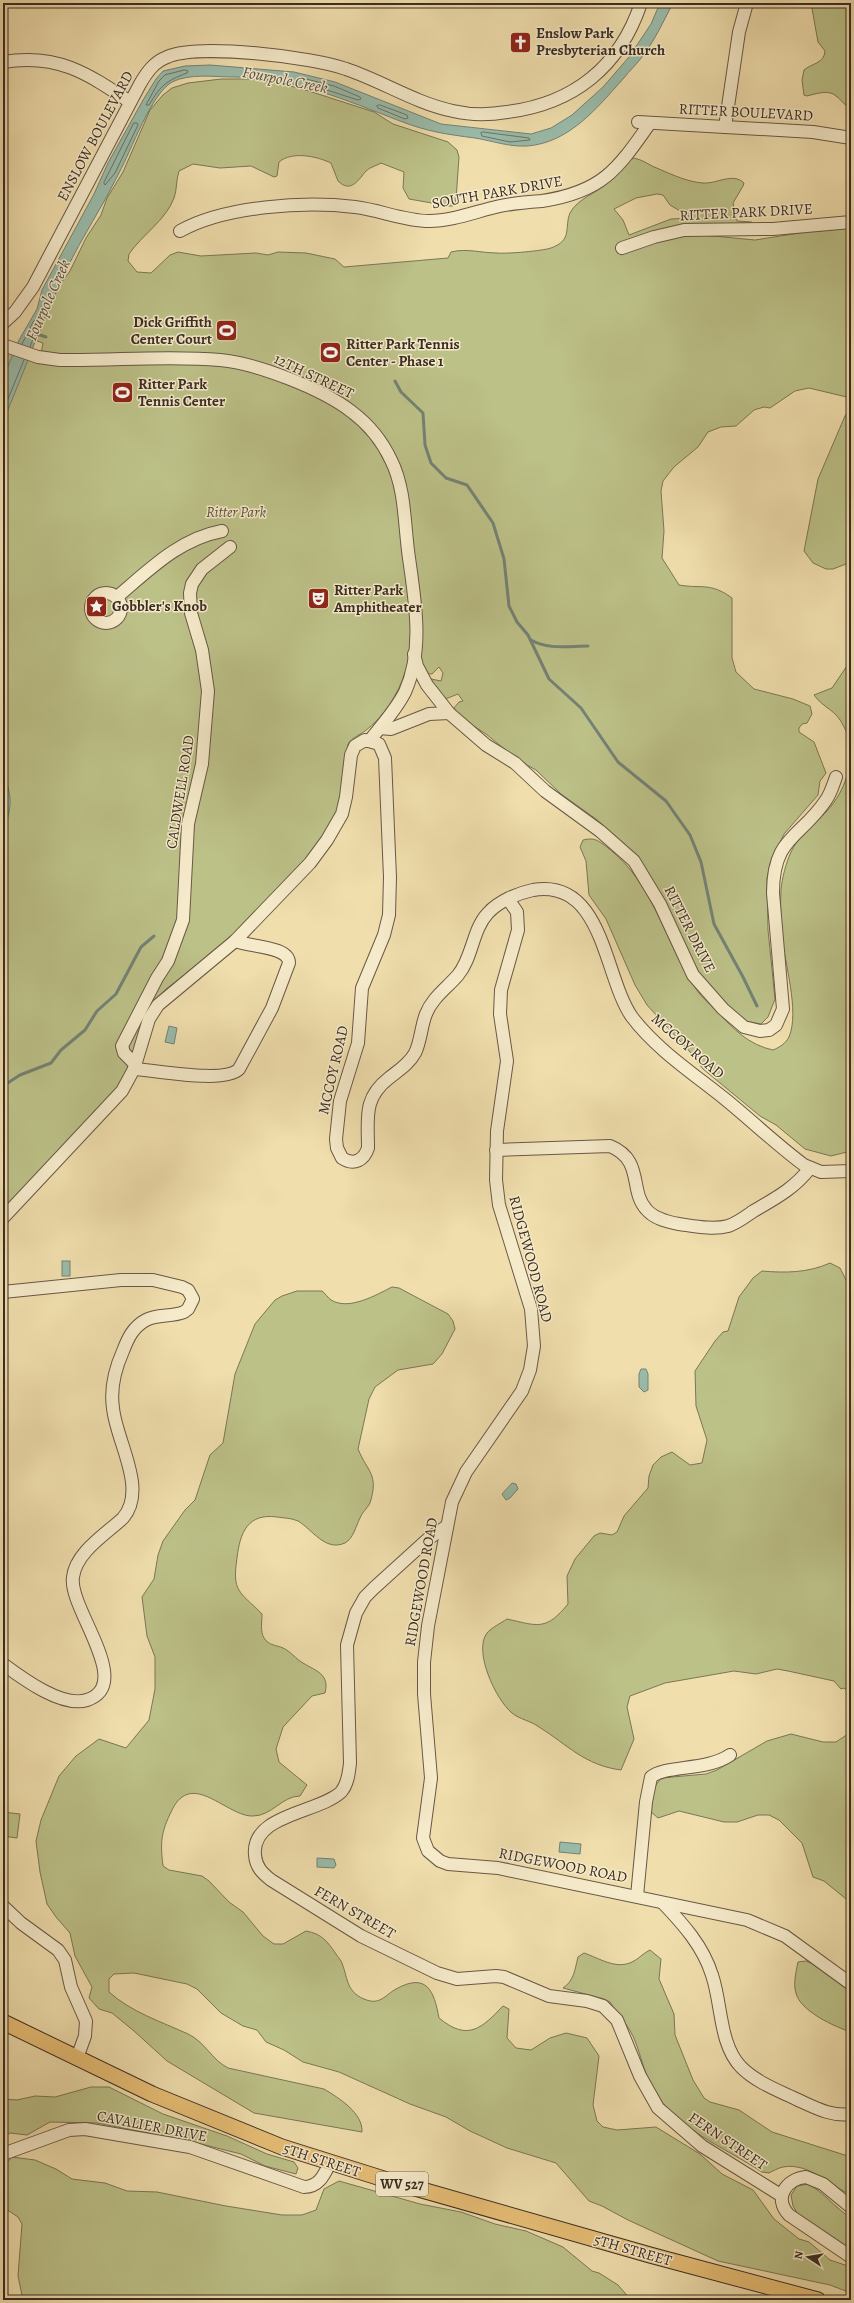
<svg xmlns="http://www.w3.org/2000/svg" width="854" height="2303" viewBox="0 0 854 2303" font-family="Alegreya,serif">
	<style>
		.green { fill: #bcc188; stroke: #7b7656; fill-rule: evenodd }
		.water { fill: #9abcab; stroke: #748275 }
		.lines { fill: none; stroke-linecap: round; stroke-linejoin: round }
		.shore { stroke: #6a7468; stroke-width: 1 }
		.stream { stroke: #748275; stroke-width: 3 }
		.minor-casing { stroke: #685846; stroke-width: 14 }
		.major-casing { stroke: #3a2c24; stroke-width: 17 }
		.minor { stroke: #f5eaca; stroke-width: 12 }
		.major { stroke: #e8bf76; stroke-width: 15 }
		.labels { text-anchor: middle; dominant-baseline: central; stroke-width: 3; stroke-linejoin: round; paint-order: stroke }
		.shield { fill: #f5eaca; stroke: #726556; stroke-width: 1 }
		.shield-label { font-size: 14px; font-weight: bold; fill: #3a2c24 }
		.poi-label { font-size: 15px; font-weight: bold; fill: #3a2c24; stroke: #f5eaca; text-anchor: start }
		.street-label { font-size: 15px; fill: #3a2c24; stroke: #f5eaca }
		.park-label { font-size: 15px; font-style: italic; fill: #5a513d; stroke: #f5eaca }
		.water-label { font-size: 16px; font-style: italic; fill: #525046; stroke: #f5eaca }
	</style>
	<rect width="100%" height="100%" fill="#f0dead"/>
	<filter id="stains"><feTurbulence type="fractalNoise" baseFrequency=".005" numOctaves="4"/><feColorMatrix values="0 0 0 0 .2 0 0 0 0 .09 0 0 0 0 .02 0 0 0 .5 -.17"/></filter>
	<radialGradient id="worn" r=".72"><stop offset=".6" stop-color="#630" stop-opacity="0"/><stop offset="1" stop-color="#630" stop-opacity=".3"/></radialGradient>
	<g class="green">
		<path d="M811 3H847L851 17V108C843 105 842 100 836 96 829 89 815 94 807 96L804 95 802 80 804 70C812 63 824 64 825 51L818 42Z"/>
		<path d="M221 79H264L309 91 374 112 393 124 448 142 457 150 459 157 456 200 453 206H449L409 199 403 188 404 172 381 163C376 166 370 167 366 171 359 179 351 194 338 181L331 163C316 156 292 151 279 162L277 176 274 177 251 166 220 168 193 164 179 171C176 180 177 190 174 198 166 220 142 235 129 254L128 261 137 272 151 273 170 255 178 252 201 256 256 253 268 255 278 252 306 253 335 259 344 267 448 258 451 252C467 248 481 253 497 253 507 254 542 251 551 248 573 240 564 228 570 213 578 198 596 194 607 183 616 174 623 163 634 158 644 160 650 166 659 169 673 175 688 182 703 183 717 184 733 172 744 183L743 186 733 203 737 221 752 222V229L684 224 674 226 616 247 621 255 653 243 692 234 755 240 851 225V398L809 388 795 391 770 408 764 407 754 410 736 426 721 427 708 432 698 447 674 467 663 481 661 491 664 531 662 558 679 585C702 589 710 582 732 598V658L736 672 754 689 793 699 810 706 812 714 807 723 802 724 799 728V732L814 742 826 773 820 781 818 795 784 834 770 864 767 878 768 930 775 999 768 1017 761 1024 745 1021 728 1007 701 981 661 894 637 855 596 819 561 794 536 770 518 760 486 734 457 715 454 708 459 702 463 701 458 694 443 700 431 679 441 681 443 673 439 667 432 674 405 672C399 693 383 718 365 731 358 736 353 737 348 744L339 805 334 818 320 843 229 941 166 989 149 1006 136 1048 124 1077 117 1088 3 1212V351L35 361 39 364 43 343 37 341 39 333 58 287 70 271 86 238 101 215 107 198 123 172 150 110 163 95 172 88 188 83ZM657 194 663 195 670 205 692 218 671 219 629 235 623 220 614 209 636 198Z"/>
		<path d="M851 406V553L846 564 833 569H826L813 563 804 551 818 479 845 416Z"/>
		<path d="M851 660V1151L831 1156 805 1149 776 1125 760 1116 703 1069 690 1052 647 1005 635 985 606 919 589 895 586 861 580 847 583 840C595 837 599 841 608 848 654 883 665 943 696 989 702 998 710 1004 717 1011 733 1029 749 1045 773 1050 780 1047 785 1044 789 1037 800 1011 784 962 782 935 781 921 780 905 781 890 782 878 786 863 791 852 797 839 808 829 818 820 837 803 851 779 849 754 849 744 849 736 844 727 836 709 824 709 814 695L832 688Z"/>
		<path d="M830 1263 840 1268 851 1290V1694L844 1688 841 1689 834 1681 788 1671 777 1669 756 1674 734 1671 665 1683 630 1696 627 1707 634 1739 621 1770C584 1765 568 1745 539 1727 531 1721 519 1719 512 1713 496 1700 473 1651 487 1633 491 1628 501 1623 507 1619 538 1626 546 1631 568 1604L567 1576 575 1559 594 1536 600 1533 612 1535 617 1532 624 1516 648 1488 649 1476 653 1465 661 1457 672 1452 690 1465 702 1463 707 1440 696 1406 695 1371 715 1341 723 1332 728 1331 739 1297 753 1278 762 1271C785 1273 808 1273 830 1263Z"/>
		<path d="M392 1287 399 1288 448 1314 453 1321 455 1329 442 1354 433 1364 398 1370 375 1387 369 1399 358 1449C368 1473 379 1474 370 1503 367 1509 362 1512 360 1518 356 1526 353 1539 345 1543 325 1552 312 1529 298 1521 292 1518 283 1518 277 1517 248 1513 240 1532 237 1558 232 1592 239 1591 262 1614 262 1621 260 1632 264 1638 269 1646 277 1645 283 1648 290 1651 296 1659 303 1663 316 1671 330 1674 325 1693L312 1696 283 1727 276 1749 279 1762 307 1785 300 1796C282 1796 272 1816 253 1816 227 1817 192 1769 172 1810 161 1832 160 1842 163 1866L169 1870 202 1876 209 1881 229 1902 243 1912 263 1936 274 1944H283L306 1931C322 1934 327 1941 336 1954 337 1956 340 1959 341 1961 348 1976 345 1991 364 1999 380 2006 385 1995 396 1989 427 1972 434 1991 439 2018 468 2042 482 2028 503 2006L509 2009 507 2038 516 2048 531 2050 550 2038 566 2033 587 2038 599 2056 593 2105 597 2121 603 2127 617 2130 656 2127 700 2154 722 2174 753 2190 774 2219 799 2239 809 2242 830 2260 851 2267V2293L830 2285 718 2261 628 2220 602 2206 589 2201 556 2163 507 2148 470 2131 446 2117 410 2104 339 2072 303 2062 284 2050 266 2042 257 2030 243 2026 221 2013 197 1989 187 1984 134 1973 114 1974 109 1979V1992C131 2012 162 2022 188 2034 205 2042 212 2060 228 2068L324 2089C339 2098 363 2113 362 2132L254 2113 167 2061 134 2031 112 2013 99 2009 89 1998 92 1987 75 1956 70 1933 56 1917 47 1904 40 1872 36 1841 41 1820 59 1776 76 1756 99 1739 126 1748 149 1720 155 1689V1657L147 1636 142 1597 154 1579 158 1555 163 1541 185 1510 195 1500 210 1455 223 1443 235 1374 255 1324 275 1300 282 1296 297 1291H322C325 1293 328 1298 331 1300 349 1311 376 1295 392 1287Z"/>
		<path d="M851 1732V1903L824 1881 813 1877 802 1843 779 1820 769 1815H758L737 1822H724L679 1811 658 1818 650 1811 654 1788 661 1778 706 1774 717 1770 767 1741 791 1734 823 1742H836Z"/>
		<path d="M3 1812 20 1814 17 1838 3 1836Z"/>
		<path d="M650 1950 661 1959 659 1979 674 2014 675 2035 693 2080 704 2098 710 2102 739 2110 772 2132 851 2157V2195C831 2186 808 2162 783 2167 778 2168 773 2171 769 2173L762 2172C724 2147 675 2129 652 2087 644 2072 641 2056 635 2041 630 2027 618 2015 610 2002L604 1999 563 1988C574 1981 575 1969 578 1957L584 1953C599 1958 616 1970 632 1962 639 1959 643 1953 650 1950Z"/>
		<path d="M806 1961C819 1965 837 1983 851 1991V2032C835 2027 800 2011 796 1993 793 1984 796 1972 798 1962Z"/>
		<path d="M91 2087H109L163 2114 227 2136 267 2154 294 2162 298 2168 296 2174 265 2166 241 2154 193 2142 97 2123 50 2122 27 2135 10 2133 3 2137V2099L17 2100 35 2096 55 2097Z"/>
		<path d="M12 2157 35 2160 56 2169 72 2179 105 2183 127 2191 157 2192 226 2206 282 2215H302L316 2210 324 2189 339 2181 420 2204 461 2212 495 2224 526 2231 563 2247 592 2271 599 2273 618 2285 631 2300H23L18 2276 22 2224 18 2217 3 2207V2167Z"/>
		<path d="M808 2184C825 2193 835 2208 851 2218V2249L843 2248 799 2216 793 2206 791 2195 797 2186Z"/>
	</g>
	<g class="water">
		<path d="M660 3H673C664 20 656 38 645 53 639 62 630 70 623 79 597 108 569 143 527 146 509 147 493 141 475 138 445 134 429 132 400 121 345 100 294 77 234 77 215 77 190 73 172 82 151 94 131 151 119 173 103 206 82 237 66 270 42 319 25 371 3 421V378L19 340 37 309 42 290 94 194 108 163 143 100 156 79 163 71 185 66 210 65 294 72 335 82 441 124 531 134 551 128 572 115 603 87 629 57 651 24Z"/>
		<path d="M3 771C13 800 12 805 3 833Z"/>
		<path d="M169 1026 177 1028 174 1044 165 1042Z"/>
		<rect x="62" y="1261" width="8" height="15"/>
		<path d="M641 1369H646L648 1374V1390L644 1392 639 1387V1374Z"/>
		<path d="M512 1483 516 1484 518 1489 510 1498 506 1500 502 1494Z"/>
		<path d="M560 1842 581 1844 580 1854 559 1852Z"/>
		<path d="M317 1858 334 1859 336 1865 334 1868 317 1867Z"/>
	</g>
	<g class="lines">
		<g class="shore">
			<path d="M185 70 188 71 187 73C166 81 161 85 149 105H146L159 81 165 75Z"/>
			<path d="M306 79 334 86 360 97 361 99 358 100 305 83 304 80Z"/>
			<path d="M380 105 407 115 408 118 405 119 378 108 377 106Z"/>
			<path d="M134 123H137L138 125 115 173 105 185 104 183Z"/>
			<path d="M483 132 529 138 530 140 510 142 482 136 481 133Z"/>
			<path d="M22 344 33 322 38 317 40 320 30 347"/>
			<path d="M3 411 24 360"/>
		</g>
		<g class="stream">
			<path d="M34 333 46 337"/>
			<path d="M395 381 401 392 423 413 425 445 431 463 446 478 467 485 493 523 504 559 509 606 517 622 528 635 549 679 581 708 618 762 666 801 690 835 701 862 714 924 743 977 757 1006"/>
			<path d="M531 640C548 650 569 646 588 646"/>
			<path d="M3 1086 20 1075 51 1063 61 1050 85 1030 97 1011 116 994 141 947 154 936"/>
		</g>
		<defs>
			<g id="minor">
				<path d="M3 62C57 53 87 73 130 102"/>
				<path d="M638 122 813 132 851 138"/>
				<path d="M725 127 739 32 747 3"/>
				<path d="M180 231C225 206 304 201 355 207 380 210 404 221 429 221 453 221 477 211 500 206 514 203 528 202 542 201 602 192 617 170 650 123"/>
				<path d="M622 248 654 237 684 230 773 229 851 222"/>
				<path d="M3 323 15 312 33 287 140 84C147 72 154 62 167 57 198 43 313 57 346 69 382 81 415 103 453 111 470 115 489 115 507 112 573 104 620 67 641 3"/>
				<path d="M3 345 38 357 60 360C113 361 167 355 220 360 256 363 323 389 352 412 368 424 382 441 391 460 406 490 404 525 409 558 415 601 424 650 405 692 396 710 382 725 370 740"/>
				<circle cx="106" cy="608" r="15"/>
				<path d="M117 597C149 570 179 539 222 531"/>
				<path d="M414 654 417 666 427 685 449 713 486 745 515 763 545 791 600 831 634 861 660 904 693 975 723 1009 744 1027 760 1031 769 1030 776 1025 783 1009 773 893C773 836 801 838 826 800 831 793 833 785 836 777"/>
				<path d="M380 728 391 729 429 714 449 713"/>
				<path d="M508 899 517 912 518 930 501 990 500 1014 507 1061 497 1131 496 1180 499 1205 531 1309 534 1346 530 1370 522 1391 466 1472 452 1502 428 1626 424 1662V1694L431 1778 423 1838 428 1851 440 1861 448 1864 498 1868 747 1920 785 1936 851 1984"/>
				<path d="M136 1065 124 1053 122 1046 157 978 168 961 183 920 188 824 202 764 208 691 202 650 191 613 190 593 192 584 202 569 230 547"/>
				<path d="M134 1069C156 1070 225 1084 239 1069L272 1008 289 963C289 946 250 947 235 941"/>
				<path d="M496 1150 610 1146C644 1160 629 1190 646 1209 654 1219 668 1222 679 1224 694 1226 713 1230 728 1226 737 1223 745 1217 752 1212 774 1199 794 1189 810 1168"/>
				<path d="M3 1218 122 1091 134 1069 149 1019 158 1005 235 941 310 863 327 840 342 814 346 797 351 755 355 746 365 740 379 744 385 758 390 877 389 915 384 935 362 988 358 1043 340 1101 336 1139 337 1148 342 1158C354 1166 364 1160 368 1148 368 1118 363 1098 389 1078 399 1070 409 1064 415 1053 421 1041 421 1026 426 1014 432 998 447 988 458 975 473 957 472 930 488 913 499 901 518 893 533 890 604 878 604 978 632 1017 656 1049 694 1074 725 1099 752 1121 777 1145 804 1165L821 1172 851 1171"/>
				<path d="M3 1292 121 1280H153L182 1287 188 1290 193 1299 188 1309 184 1312C172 1317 157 1314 146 1320 133 1327 128 1338 123 1351 115 1369 110 1388 113 1408 116 1441 148 1489 123 1518 106 1534 76 1552 73 1577 68 1608 135 1684 87 1700 62 1708 22 1678 3 1664"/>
				<path d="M447 1526 428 1539 374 1588 365 1597 356 1613 347 1645 350 1763C349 1772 348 1784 341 1792 319 1813 251 1814 255 1855 256 1867 262 1873 271 1880L361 1936 437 1973 457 1979 496 1976 504 1977 549 1996 587 2001 603 2006 617 2020 640 2076 658 2108 702 2146 782 2196"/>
				<path d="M637 1896 646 1802 651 1777C665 1765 707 1771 730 1755"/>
				<path d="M663 1903C683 1924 703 1946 712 1975 722 2004 719 2044 741 2067 756 2082 777 2090 796 2099 814 2107 831 2117 851 2114"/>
				<path d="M3 1906 21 1923 58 1950 65 1960 71 1987 86 2021 85 2036 77 2058"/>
				<path d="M3 2154 69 2130 85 2129 190 2147 304 2187C319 2187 324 2175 330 2163"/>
				<path d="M851 2207 823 2184 806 2177C786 2179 773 2198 789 2215L851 2257"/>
			</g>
			<path id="major" d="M3 2022 152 2094 282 2147 387 2180 650 2255 818 2300"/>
		</defs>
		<use href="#minor" class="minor-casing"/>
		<use href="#major" class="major-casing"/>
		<use href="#minor" class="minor"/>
		<use href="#major" class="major"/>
	</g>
	<defs>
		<symbol id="church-square" viewBox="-11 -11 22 22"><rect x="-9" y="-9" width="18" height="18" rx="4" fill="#8f2418" stroke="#f5eaca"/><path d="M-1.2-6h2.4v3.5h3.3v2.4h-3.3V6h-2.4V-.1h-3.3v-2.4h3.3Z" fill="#fff"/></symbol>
		<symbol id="stadium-square" viewBox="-11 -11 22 22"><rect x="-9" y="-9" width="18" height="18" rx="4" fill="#8f2418" stroke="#f5eaca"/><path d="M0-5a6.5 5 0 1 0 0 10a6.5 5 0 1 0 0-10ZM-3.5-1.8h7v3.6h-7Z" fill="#fff"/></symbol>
		<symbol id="theatre-square" viewBox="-11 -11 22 22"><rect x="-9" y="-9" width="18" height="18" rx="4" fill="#8f2418" stroke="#f5eaca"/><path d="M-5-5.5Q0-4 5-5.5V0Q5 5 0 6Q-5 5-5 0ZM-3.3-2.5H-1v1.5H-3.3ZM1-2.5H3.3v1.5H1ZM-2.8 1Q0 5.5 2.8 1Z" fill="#fff"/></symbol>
		<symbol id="sight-square" viewBox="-11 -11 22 22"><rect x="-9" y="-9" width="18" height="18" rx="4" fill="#8f2418" stroke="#f5eaca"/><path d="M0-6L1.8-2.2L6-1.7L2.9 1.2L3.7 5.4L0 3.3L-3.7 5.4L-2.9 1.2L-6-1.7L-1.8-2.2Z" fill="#fff"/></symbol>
	</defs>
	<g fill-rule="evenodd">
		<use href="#church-square" x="508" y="30" width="25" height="25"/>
		<use href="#stadium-square" x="214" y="318" width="25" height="25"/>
		<use href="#stadium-square" x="318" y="340" width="25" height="25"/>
		<use href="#stadium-square" x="110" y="380" width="25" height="25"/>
		<use href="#theatre-square" x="306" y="586" width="25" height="25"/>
		<use href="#sight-square" x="84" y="594" width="25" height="25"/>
	</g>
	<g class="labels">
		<rect class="shield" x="376" y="2172" width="52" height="24" rx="3"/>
		<g class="shield-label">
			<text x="402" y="2184">WV 527</text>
		</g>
		<g class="poi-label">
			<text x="536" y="33">Enslow Park<tspan x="536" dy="17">Presbyterian Church</tspan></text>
			<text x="212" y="322" text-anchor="end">Dick Griffith<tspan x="212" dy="17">Center Court</tspan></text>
			<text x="346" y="344">Ritter Park Tennis<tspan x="346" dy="17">Center - Phase 1</tspan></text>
			<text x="138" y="384">Ritter Park<tspan x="138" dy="17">Tennis Center</tspan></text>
			<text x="334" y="590">Ritter Park<tspan x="334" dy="17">Amphitheater</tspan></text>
			<text x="112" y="606">Gobbler's Knob</text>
		</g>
		<g class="street-label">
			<text transform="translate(746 112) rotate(3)">RITTER BOULEVARD</text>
			<text transform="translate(95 136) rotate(-62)">ENSLOW BOULEVARD</text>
			<text transform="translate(497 192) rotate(-10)">SOUTH PARK DRIVE</text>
			<text transform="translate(746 212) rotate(-3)">RITTER PARK DRIVE</text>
			<text transform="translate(314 376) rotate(25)">12TH STREET</text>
			<text transform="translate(180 792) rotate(-81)">CALDWELL ROAD</text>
			<text transform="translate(690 929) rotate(63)">RITTER DRIVE</text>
			<text transform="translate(688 1046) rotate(41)">MCCOY ROAD</text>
			<text transform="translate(333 1070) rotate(-77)">MCCOY ROAD</text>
			<text transform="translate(531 1259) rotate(75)">RIDGEWOOD ROAD</text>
			<text transform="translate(421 1582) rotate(-80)">RIDGEWOOD ROAD</text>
			<text transform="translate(563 1865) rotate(11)">RIDGEWOOD ROAD</text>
			<text transform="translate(355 1912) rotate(30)">FERN STREET</text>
			<text transform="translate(152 2126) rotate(11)">CAVALIER DRIVE</text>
			<text transform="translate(728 2141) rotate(34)">FERN STREET</text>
			<text transform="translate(322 2160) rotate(18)">5TH STREET</text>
			<text transform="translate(633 2250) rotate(16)">5TH STREET</text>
		</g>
		<g class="park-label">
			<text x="236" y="512">Ritter Park</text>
		</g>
		<g class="water-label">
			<text transform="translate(285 80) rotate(11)">Fourpole Creek</text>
			<text transform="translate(48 300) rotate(-66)">Fourpole Creek</text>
		</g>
	</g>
	<rect width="854" height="2303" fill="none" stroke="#f0dead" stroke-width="16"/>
	<rect x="4" y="4" width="846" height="2295" fill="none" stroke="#3a2c24" stroke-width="2"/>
	<rect x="8" y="8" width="838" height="2287" fill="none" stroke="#3a2c24"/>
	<g transform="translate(808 2257) rotate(282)" stroke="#f5eaca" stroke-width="3" paint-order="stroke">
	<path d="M0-3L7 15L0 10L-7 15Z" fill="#3a2c24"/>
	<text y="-6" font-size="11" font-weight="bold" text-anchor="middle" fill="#3a2c24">N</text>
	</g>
	<rect width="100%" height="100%" filter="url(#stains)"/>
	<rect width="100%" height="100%" fill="url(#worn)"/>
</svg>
